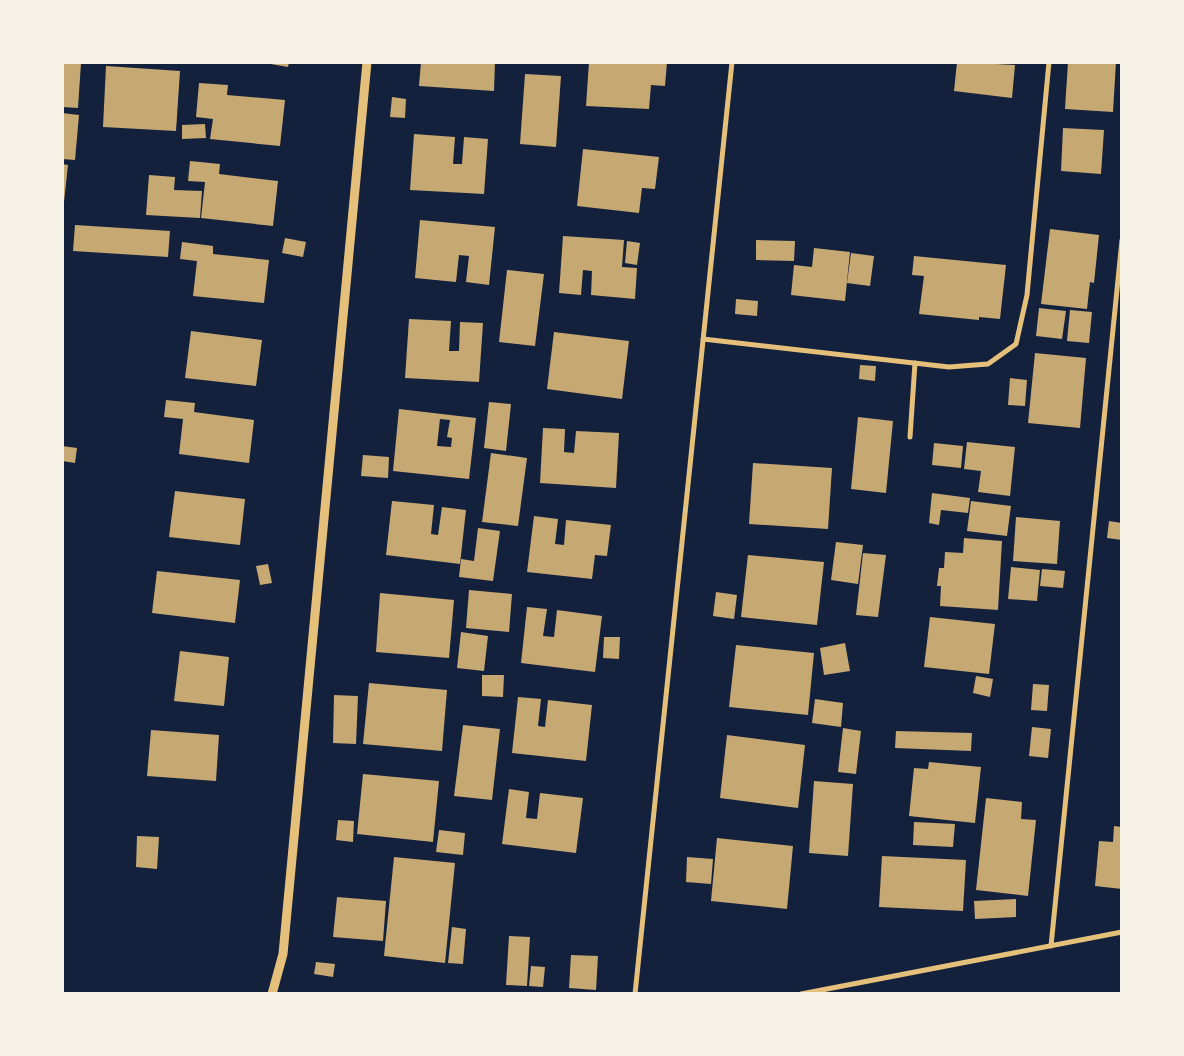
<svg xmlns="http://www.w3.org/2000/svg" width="1184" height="1056" viewBox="0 0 1184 1056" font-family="'Public Sans',sans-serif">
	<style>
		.building { fill: #c6a872; fill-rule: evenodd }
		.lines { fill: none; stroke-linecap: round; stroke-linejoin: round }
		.minor { stroke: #e5c07b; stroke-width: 5 }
		.tertiary { stroke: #e5c07b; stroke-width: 9 }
	</style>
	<rect width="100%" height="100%" fill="#14213d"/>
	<g class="building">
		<path d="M62 62 81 63 78 108 62 107Z"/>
		<path d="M259 62H289L288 67Z"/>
		<path d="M421 62H495L494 91 419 86Z"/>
		<path d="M589 62H667L665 86 651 85 649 109 586 106Z"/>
		<path d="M957 62 1015 65 1012 98 954 91Z"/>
		<path d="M1068 62H1116L1113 112 1065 109Z"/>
		<path d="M106 66 180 71 176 131 103 127Z"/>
		<path d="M525 74 561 76 556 147 520 144Z"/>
		<path d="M199 83 228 85 227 95 285 100 280 146 210 139 213 119 196 117Z"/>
		<path d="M392 97 406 99 405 118 390 117Z"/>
		<path d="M62 113 79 115 75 160 62 159Z"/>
		<path d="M205 124 206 138 182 139V125Z"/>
		<path d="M1063 128 1104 130 1101 174 1061 171Z"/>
		<path d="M414 134 455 137 453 164H462L464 137 488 139 484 194 410 190Z"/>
		<path d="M583 149 659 157 655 189 642 188 639 213 577 206Z"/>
		<path d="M190 161 220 164 219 174 278 181 273 226 201 218 205 182 188 181Z"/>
		<path d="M62 164 68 165 64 202H62Z"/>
		<path d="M149 175 175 177 174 190 202 191 200 218 146 215Z"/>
		<path d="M420 220 495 227 489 285 466 282 469 256 459 255 456 282 415 278Z"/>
		<path d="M75 225 170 231 168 257 73 251Z"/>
		<path d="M1050 229 1099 235 1094 283 1090 282 1087 309 1041 304Z"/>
		<path d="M563 236 624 240 622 267 637 268 635 299 591 295 592 271 583 270 581 295 559 293Z"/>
		<path d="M285 238 306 242 303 257 282 253Z"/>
		<path d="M756 240 795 241 794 261 756 260Z"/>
		<path d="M627 241 640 243 637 265 625 263Z"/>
		<path d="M182 242 213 246V254L269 260 264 303 193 296 197 261 180 259Z"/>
		<path d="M814 248 850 252 845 301 791 295 794 265 812 267Z"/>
		<path d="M851 253 874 256 870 286 847 283Z"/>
		<path d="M914 256 1006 265 1000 319 979 317V320L919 314 924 276 912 275Z"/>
		<path d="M507 270 544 274 535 346 499 342Z"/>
		<path d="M736 299 758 301 757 316 735 314Z"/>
		<path d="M1039 308 1066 311 1062 339 1036 336Z"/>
		<path d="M1070 310 1092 312 1089 343 1067 341Z"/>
		<path d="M409 319 451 321 449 351H459L460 322 483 323 479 382 405 378Z"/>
		<path d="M191 331 262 340 256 386 185 378Z"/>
		<path d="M554 332 629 341 622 399 547 389Z"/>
		<path d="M1035 353 1086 358 1080 428 1028 423Z"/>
		<path d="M860 365 876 366 875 381 859 379Z"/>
		<path d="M1010 378 1027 380 1025 406 1008 405Z"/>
		<path d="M166 400 195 403 194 412 254 420 249 463 179 454 183 419 164 417Z"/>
		<path d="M489 402 511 404 506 451 484 448Z"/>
		<path d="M399 409 476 418 469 479 393 471ZM440 419 450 420 447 437 452 438 451 447 437 446Z"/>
		<path d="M858 417 893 421 886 493 851 489Z"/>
		<path d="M543 428 565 429 564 452 574 453 576 431 619 433 616 488 540 483Z"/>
		<path d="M967 442 1015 447 1010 496 978 492 981 471 964 469Z"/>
		<path d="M934 443 963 446 961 468 932 465Z"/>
		<path d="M62 446 77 448 75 463 62 461Z"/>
		<path d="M491 453 527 458 518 526 482 522Z"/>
		<path d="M363 455 389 457 388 478 361 476Z"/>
		<path d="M753 463 832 468 828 529 749 524Z"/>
		<path d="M175 491 245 499 240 545 169 537Z"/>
		<path d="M932 493 970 498 968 513 941 510 939 525 929 523Z"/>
		<path d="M392 501 434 505 431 534 438 535 442 507 466 510 460 564 386 555Z"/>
		<path d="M971 501 1011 506 1007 536 967 531Z"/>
		<path d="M534 516 558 519 555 544 564 545 566 520 611 525 607 556 595 555 592 579 527 572Z"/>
		<path d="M1016 517 1060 521 1057 564 1013 561Z"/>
		<path d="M1109 521 1122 523V540L1107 538Z"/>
		<path d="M478 528 500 531 493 581 459 577 461 559 474 561Z"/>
		<path d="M964 538 1002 541 998 610 940 606 941 586H937L939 568H944L945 552 963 553Z"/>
		<path d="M836 542 863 545 858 584 831 580Z"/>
		<path d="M863 553 886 555 878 617 856 615Z"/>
		<path d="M748 555 824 562 817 625 741 617Z"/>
		<path d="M268 564 272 583 260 585 256 566Z"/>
		<path d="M1011 567 1040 570 1037 601 1008 599Z"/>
		<path d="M1042 569 1065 571 1063 588 1040 586Z"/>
		<path d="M157 571 240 580 235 623 152 613Z"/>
		<path d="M469 590 512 594 509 632 466 628Z"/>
		<path d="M716 592 737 595 734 619 713 616Z"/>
		<path d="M380 593 454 600 449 658 376 652Z"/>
		<path d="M527 607 547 609 543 636 554 637 557 610 602 616 595 672 521 663Z"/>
		<path d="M930 617 995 624 989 674 924 667Z"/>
		<path d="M461 632 488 636 484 671 457 668Z"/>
		<path d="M604 637H620L619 659 603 658Z"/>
		<path d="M845 643 850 671 824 675 820 648Z"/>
		<path d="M736 645 814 653 808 715 729 707Z"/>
		<path d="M180 651 229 657 224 706 174 701Z"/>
		<path d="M482 675H504L503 697 482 696Z"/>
		<path d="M976 676 993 679 990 697 973 693Z"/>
		<path d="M369 683 447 690 442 751 363 744Z"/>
		<path d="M1033 684 1049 685 1047 711 1031 710Z"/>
		<path d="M334 695 358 696 356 744 333 743Z"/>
		<path d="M518 697 541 699 538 726 545 727 548 700 592 705 586 761 512 753Z"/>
		<path d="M815 699 843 703 841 727 812 723Z"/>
		<path d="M463 725 500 729 492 800 454 796Z"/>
		<path d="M1032 727 1051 729 1048 758 1029 756Z"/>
		<path d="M843 728 861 731 856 774 838 772Z"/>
		<path d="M151 730 219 735 216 781 147 776Z"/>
		<path d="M896 731 972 733 971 751 895 748Z"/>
		<path d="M727 735 805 745 798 808 720 798Z"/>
		<path d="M929 762 981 767 975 823 909 816 914 768 928 769Z"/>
		<path d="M363 774 439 781 433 842 357 834Z"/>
		<path d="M814 781 853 784 848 856 809 853Z"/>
		<path d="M509 789 529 792 526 818 537 819 540 793 583 798 576 853 502 844Z"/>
		<path d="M986 798 1022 802 1021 819 1036 820 1028 896 976 890Z"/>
		<path d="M338 820 354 821 353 842 336 840Z"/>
		<path d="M914 822 955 824 953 847 913 845Z"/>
		<path d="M1114 826 1122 827V889L1095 886 1099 841 1113 842Z"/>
		<path d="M439 830 465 833 463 855 436 852Z"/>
		<path d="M137 836 159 837 157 869 136 867Z"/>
		<path d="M717 838 793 846 787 909 711 901Z"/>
		<path d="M882 856 966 860 963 911 879 907Z"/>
		<path d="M394 857 455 863 445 963 384 956Z"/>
		<path d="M687 857 713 859 711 884 686 882Z"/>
		<path d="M337 897 386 901 383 941 333 937Z"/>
		<path d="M1016 899V917L975 919 974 901Z"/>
		<path d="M452 927 466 929 463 964 448 963Z"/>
		<path d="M509 936 530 937 527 986 506 985Z"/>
		<path d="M571 955 598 956 596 990 569 988Z"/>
		<path d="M316 962 335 964 333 977 314 974Z"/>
		<path d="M531 966 545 967 543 987 529 986Z"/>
	</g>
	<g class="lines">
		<g class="minor">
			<path d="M703 339 949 367 988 364 1016 344 1027 295 1049 62"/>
			<path d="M910 437 915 363"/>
			<path d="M1051 946 1122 240"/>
			<path d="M635 994 732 62"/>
			<path d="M801 994 1122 932"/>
		</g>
		<path class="tertiary" d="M272 994 283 954 367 62"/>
	</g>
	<rect width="1184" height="1056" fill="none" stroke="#f6f1e7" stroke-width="128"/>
</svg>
